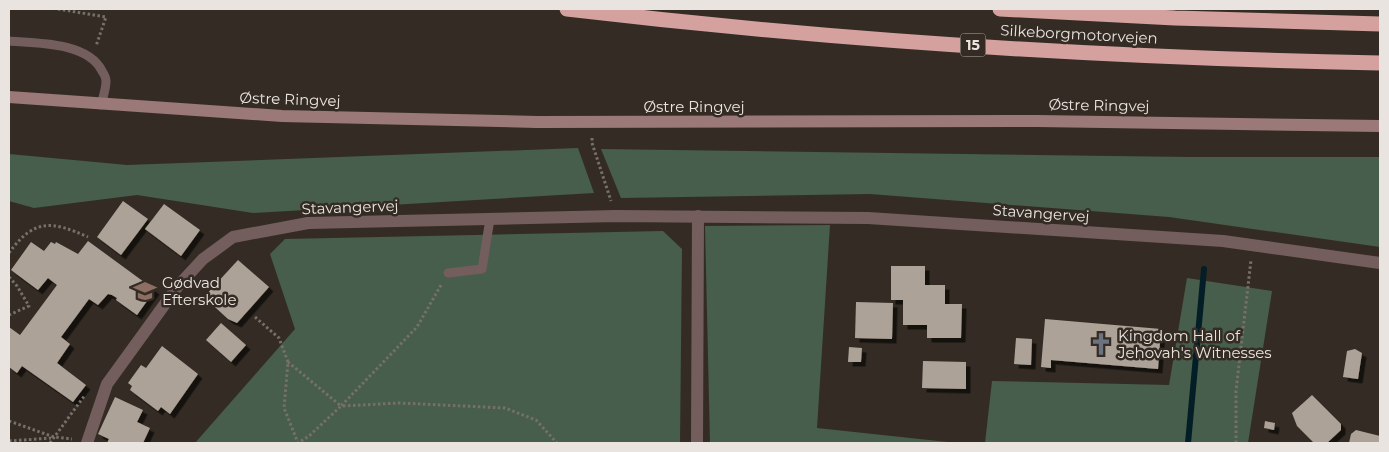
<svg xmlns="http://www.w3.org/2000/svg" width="1389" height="452" viewBox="0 0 1389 452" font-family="Montserrat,sans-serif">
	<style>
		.green { fill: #465e4b }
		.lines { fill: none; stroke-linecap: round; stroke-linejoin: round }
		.stream { stroke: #031e26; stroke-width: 6 }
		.building { fill: #aca298; filter: url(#shadow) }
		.path { stroke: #777069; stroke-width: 3; stroke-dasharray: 2.5 2.5; stroke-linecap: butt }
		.service { stroke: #745e5d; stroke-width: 9 }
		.minor { stroke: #745e5d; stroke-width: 12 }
		.secondary { stroke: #9b7978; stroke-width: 12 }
		.motorway { stroke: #d4a19e; stroke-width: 15 }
		.labels { text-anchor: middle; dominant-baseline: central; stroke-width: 5; stroke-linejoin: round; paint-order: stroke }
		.shield { fill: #342c24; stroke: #b3ada7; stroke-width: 1 }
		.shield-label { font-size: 14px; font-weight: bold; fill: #e9e4df }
		.street-label { font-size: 15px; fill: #e9e4df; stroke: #342c24 }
		.poi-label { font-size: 15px; fill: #e9e4df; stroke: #342c24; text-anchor: start }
	</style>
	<defs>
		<filter id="shadow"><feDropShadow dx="4.5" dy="4.5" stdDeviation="0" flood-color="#0009"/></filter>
	</defs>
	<rect width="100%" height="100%" fill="#342c24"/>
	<g class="green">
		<path d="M578 148 594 193 253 213 137 195 34 208 9 201V154L127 165Z"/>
		<path d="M601 149 1189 157H1380V247L1169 217 870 194 621 198Z"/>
		<path d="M830 225 817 428 957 443H710L705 226Z"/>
		<path d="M663 231 682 249 680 443H195L295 329 270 254 285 239Z"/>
		<path d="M1187 278 1272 291 1248 443H985L992 381 1169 385Z"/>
	</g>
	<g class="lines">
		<path class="stream" d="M1188 443 1204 269"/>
	</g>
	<g class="building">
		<path d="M123 201 148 219 121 255 97 237Z"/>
		<path d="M164 204 200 230 181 256 145 229Z"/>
		<path d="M88 241 155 290 137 315 116 300 117 298 112 295 108 294 98 305 89 299 61 337 70 344 57 363 86 385 73 402 22 366 17 373 9 367V327L20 335 57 285 48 278 38 290 11 270 31 242 44 251 51 242 55 244 56 242 78 254Z"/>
		<path d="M238 260 269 287 237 323 228 319 204 297Z"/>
		<path d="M891 266H925V285H945V304H962L961 338H927V325H903V300H891Z"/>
		<path d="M856 302 893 303 892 339 855 338Z"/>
		<path d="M1045 319 1161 329 1158 369 1051 360V368L1041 367Z"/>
		<path d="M221 323 246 345 231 362 206 340Z"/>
		<path d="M1016 338 1032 339 1031 365 1014 364Z"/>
		<path d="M162 346 198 374 170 414 161 407 158 411 130 390 132 386 128 383 141 365 146 368Z"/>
		<path d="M849 347 862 348 861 362H848Z"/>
		<path d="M1355 349 1362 353 1358 379 1343 377 1347 351Z"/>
		<path d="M923 361 966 362V389L922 388Z"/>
		<path d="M1312 395 1341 424V430L1327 443H1314L1297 426 1292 413Z"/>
		<path d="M115 397 143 410 137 422 150 428 143 443H107L109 439 98 434Z"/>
		<path d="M1265 421 1275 423 1274 430 1264 428Z"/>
		<path d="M1356 430 1380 436V443H1349L1351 434Z"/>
	</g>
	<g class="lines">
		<g class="path">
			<path d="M58 9 106 17 96 46"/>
			<path d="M592 138V143L611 201"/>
			<path d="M9 253C34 218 52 221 88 237"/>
			<path d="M9 277 17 286 29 306 9 315"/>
			<path d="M441 285 417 327 341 406 400 403 505 408 536 420 557 443"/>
			<path d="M255 317 279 338 288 362 284 408 298 443 309 436 341 406 288 362"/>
			<path d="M9 421 54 437 72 439"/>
			<path d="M9 441 51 438"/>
			<path d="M50 443 85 395"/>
			<path d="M1236 443V391L1251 260"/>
		</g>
		<g class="service">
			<path d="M9 41C36 43 88 42 102 71 104 74 106 78 106 81 106 89 103 97 101 105"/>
			<path d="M448 273 482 269 490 219"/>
		</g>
		<g class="minor">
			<path d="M87 443 107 384 178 286 203 259 233 237 308 223 616 216 868 218 1223 241 1380 263"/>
			<path d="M697 443 698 216"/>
		</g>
		<path class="secondary" d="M9 97 282 116 537 122 1037 121 1380 126"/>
		<g class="motorway">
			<path d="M567 9C837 41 1109 58 1380 63"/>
			<path d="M1000 9 1175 18 1380 24"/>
		</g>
	</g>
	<defs>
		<symbol id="school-bare" viewBox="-9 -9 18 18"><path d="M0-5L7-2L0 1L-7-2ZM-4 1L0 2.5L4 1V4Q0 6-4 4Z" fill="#8d6e63" stroke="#342c24" stroke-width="2.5" paint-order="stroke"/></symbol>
		<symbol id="church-bare" viewBox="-9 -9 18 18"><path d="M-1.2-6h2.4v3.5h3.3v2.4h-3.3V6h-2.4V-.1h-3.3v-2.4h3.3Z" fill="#6b7280" stroke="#342c24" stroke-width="2.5" paint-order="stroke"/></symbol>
	</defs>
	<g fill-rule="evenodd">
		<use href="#school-bare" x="129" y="275" width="32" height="32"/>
		<use href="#church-bare" x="1085" y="328" width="32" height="32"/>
	</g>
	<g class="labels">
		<rect class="shield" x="960.5" y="33.5" width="25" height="23" rx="4"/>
		<g class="shield-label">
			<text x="973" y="45">15</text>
		</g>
		<g class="street-label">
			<text transform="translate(1079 34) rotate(3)">Silkeborgmotorvejen</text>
			<text transform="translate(290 99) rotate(2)">Østre Ringvej</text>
			<text transform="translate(1099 105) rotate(1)">Østre Ringvej</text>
			<text x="694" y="106">Østre Ringvej</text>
			<text transform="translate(350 207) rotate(-2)">Stavangervej</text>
			<text transform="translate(1041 213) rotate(4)">Stavangervej</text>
		</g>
		<g class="poi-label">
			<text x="162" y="282">Gødvad<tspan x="162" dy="17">Efterskole</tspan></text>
			<text x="1118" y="335">Kingdom Hall of<tspan x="1118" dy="17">Jehovah's Witnesses</tspan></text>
		</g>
	</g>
	<rect width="1389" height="452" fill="none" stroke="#e9e4df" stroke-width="20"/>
</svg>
